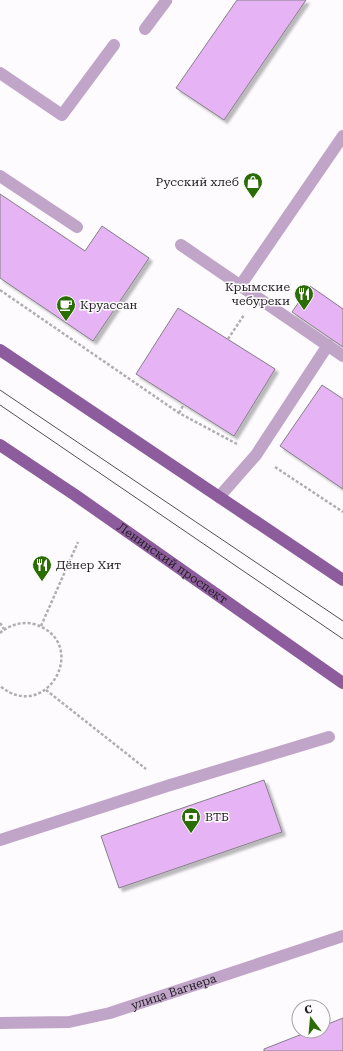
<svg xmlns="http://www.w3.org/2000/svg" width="343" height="1051" viewBox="0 0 343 1051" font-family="'Roboto Serif',serif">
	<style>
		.building { fill: #e6b4f5; stroke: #857f87; filter: url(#shadow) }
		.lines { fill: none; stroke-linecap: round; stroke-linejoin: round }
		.path { stroke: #b0aeb1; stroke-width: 2.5; stroke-dasharray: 3 2; stroke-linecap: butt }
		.service { stroke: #c0a5c9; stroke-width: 12 }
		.minor { stroke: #c0a5c9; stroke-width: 12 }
		.tertiary { stroke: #c0a5c9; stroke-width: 12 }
		.primary { stroke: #8d5c9c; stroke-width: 12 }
		.tram { stroke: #545154; stroke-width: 1 }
		.labels { text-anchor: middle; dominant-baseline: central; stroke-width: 3; stroke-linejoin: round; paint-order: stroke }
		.poi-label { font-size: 12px; fill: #211e21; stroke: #fdfbfe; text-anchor: start }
		.street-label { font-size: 12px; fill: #211e21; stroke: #fdfbfe }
	</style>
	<defs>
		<filter id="shadow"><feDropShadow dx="3.5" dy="3.5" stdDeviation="1" flood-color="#0004"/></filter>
	</defs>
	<rect width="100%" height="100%" fill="#fdfbfe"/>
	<g class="building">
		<path d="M237 0H306L224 120 176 88Z"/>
		<path d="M0 194 85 251 102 226 149 258 93 341 0 278Z"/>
		<path d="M310 286 343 309V347L292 312Z"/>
		<path d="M178 308 275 369 234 436 136 374Z"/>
		<path d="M322 385 343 399V489L280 446Z"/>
		<path d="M264 780 282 832 119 888 101 836Z"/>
		<path d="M343 1018V1051H264V1049L310 1031H323V1026Z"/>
	</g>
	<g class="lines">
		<g class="path">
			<path d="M0 290 179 413 237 444"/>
			<path d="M228 339 244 315"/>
			<path d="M179 413 184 404"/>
			<path d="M275 467 343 512"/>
			<path d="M0 623 4 629"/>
			<path d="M41 626 78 542"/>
			<path d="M0 633C9 625 22 621 34 624 92 642 47 725 0 686"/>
			<path d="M46 690 146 769"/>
		</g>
		<g class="service">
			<path d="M145 29 166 1 165 0"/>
			<path d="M181 245 343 356"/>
			<path d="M219 497 256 455 328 345"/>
		</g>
		<g class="minor">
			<path d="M0 73 62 115 114 45"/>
			<path d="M0 176 77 227"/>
			<path d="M240 286 343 136"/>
			<path d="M0 840 167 786 329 737"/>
		</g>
		<path class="tertiary" id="s1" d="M0 1023 69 1022 110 1013 343 936"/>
		<g class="primary">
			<path d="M0 350 343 580"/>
			<path id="s2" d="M0 445 75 495 343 683"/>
		</g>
		<g class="tram">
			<path d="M0 390 343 621"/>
			<path d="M0 405 343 639"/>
		</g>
	</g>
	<defs>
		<symbol id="shop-pin" viewBox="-11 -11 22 30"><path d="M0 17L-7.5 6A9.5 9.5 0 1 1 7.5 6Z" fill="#2a6d03" stroke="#fdfbfe"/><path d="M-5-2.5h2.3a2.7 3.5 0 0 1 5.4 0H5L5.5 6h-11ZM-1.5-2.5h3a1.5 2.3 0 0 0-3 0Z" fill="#fff"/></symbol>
		<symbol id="restaurant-pin" viewBox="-11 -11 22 30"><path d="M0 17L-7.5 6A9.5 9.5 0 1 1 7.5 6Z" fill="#2a6d03" stroke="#fdfbfe"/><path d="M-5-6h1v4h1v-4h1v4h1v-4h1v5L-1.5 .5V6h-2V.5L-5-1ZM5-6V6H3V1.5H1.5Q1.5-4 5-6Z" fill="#fff"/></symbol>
		<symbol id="cafe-pin" viewBox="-11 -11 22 30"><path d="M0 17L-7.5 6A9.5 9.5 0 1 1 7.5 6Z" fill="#2a6d03" stroke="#fdfbfe"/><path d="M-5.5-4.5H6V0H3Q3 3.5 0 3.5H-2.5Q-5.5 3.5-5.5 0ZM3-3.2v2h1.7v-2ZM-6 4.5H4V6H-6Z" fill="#fff"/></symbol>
		<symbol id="bank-pin" viewBox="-11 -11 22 30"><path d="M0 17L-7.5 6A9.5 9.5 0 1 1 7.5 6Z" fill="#2a6d03" stroke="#fdfbfe"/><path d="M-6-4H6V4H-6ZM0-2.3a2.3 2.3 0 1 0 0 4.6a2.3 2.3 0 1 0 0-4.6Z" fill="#fff"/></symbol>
	</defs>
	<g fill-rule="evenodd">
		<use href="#shop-pin" x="242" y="171" width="22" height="30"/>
		<use href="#restaurant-pin" x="293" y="283" width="22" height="30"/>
		<use href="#cafe-pin" x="55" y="294" width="22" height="30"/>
		<use href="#restaurant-pin" x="31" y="554" width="22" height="30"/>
		<use href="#bank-pin" x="180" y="806" width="22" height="30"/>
	</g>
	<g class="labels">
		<g class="poi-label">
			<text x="239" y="182" text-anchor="end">Русский хлеб</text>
			<text x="290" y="287" text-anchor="end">Крымские<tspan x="290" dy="14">чебуреки</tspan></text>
			<text x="80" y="305">Круассан</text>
			<text x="56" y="565">Дёнер Хит</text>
			<text x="205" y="817">ВТБ</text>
		</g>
		<g class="street-label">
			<text stroke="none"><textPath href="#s2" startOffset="209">Ленинский проспект</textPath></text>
			<text stroke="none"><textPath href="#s1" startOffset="178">улица Вагнера</textPath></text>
		</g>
	</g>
	<g transform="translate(311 1019) rotate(344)"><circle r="19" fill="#fdfbfe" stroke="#a5a3a6"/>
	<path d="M0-3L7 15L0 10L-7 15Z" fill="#2a6d03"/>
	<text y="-6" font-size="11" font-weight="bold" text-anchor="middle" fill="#211e21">С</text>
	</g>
</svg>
